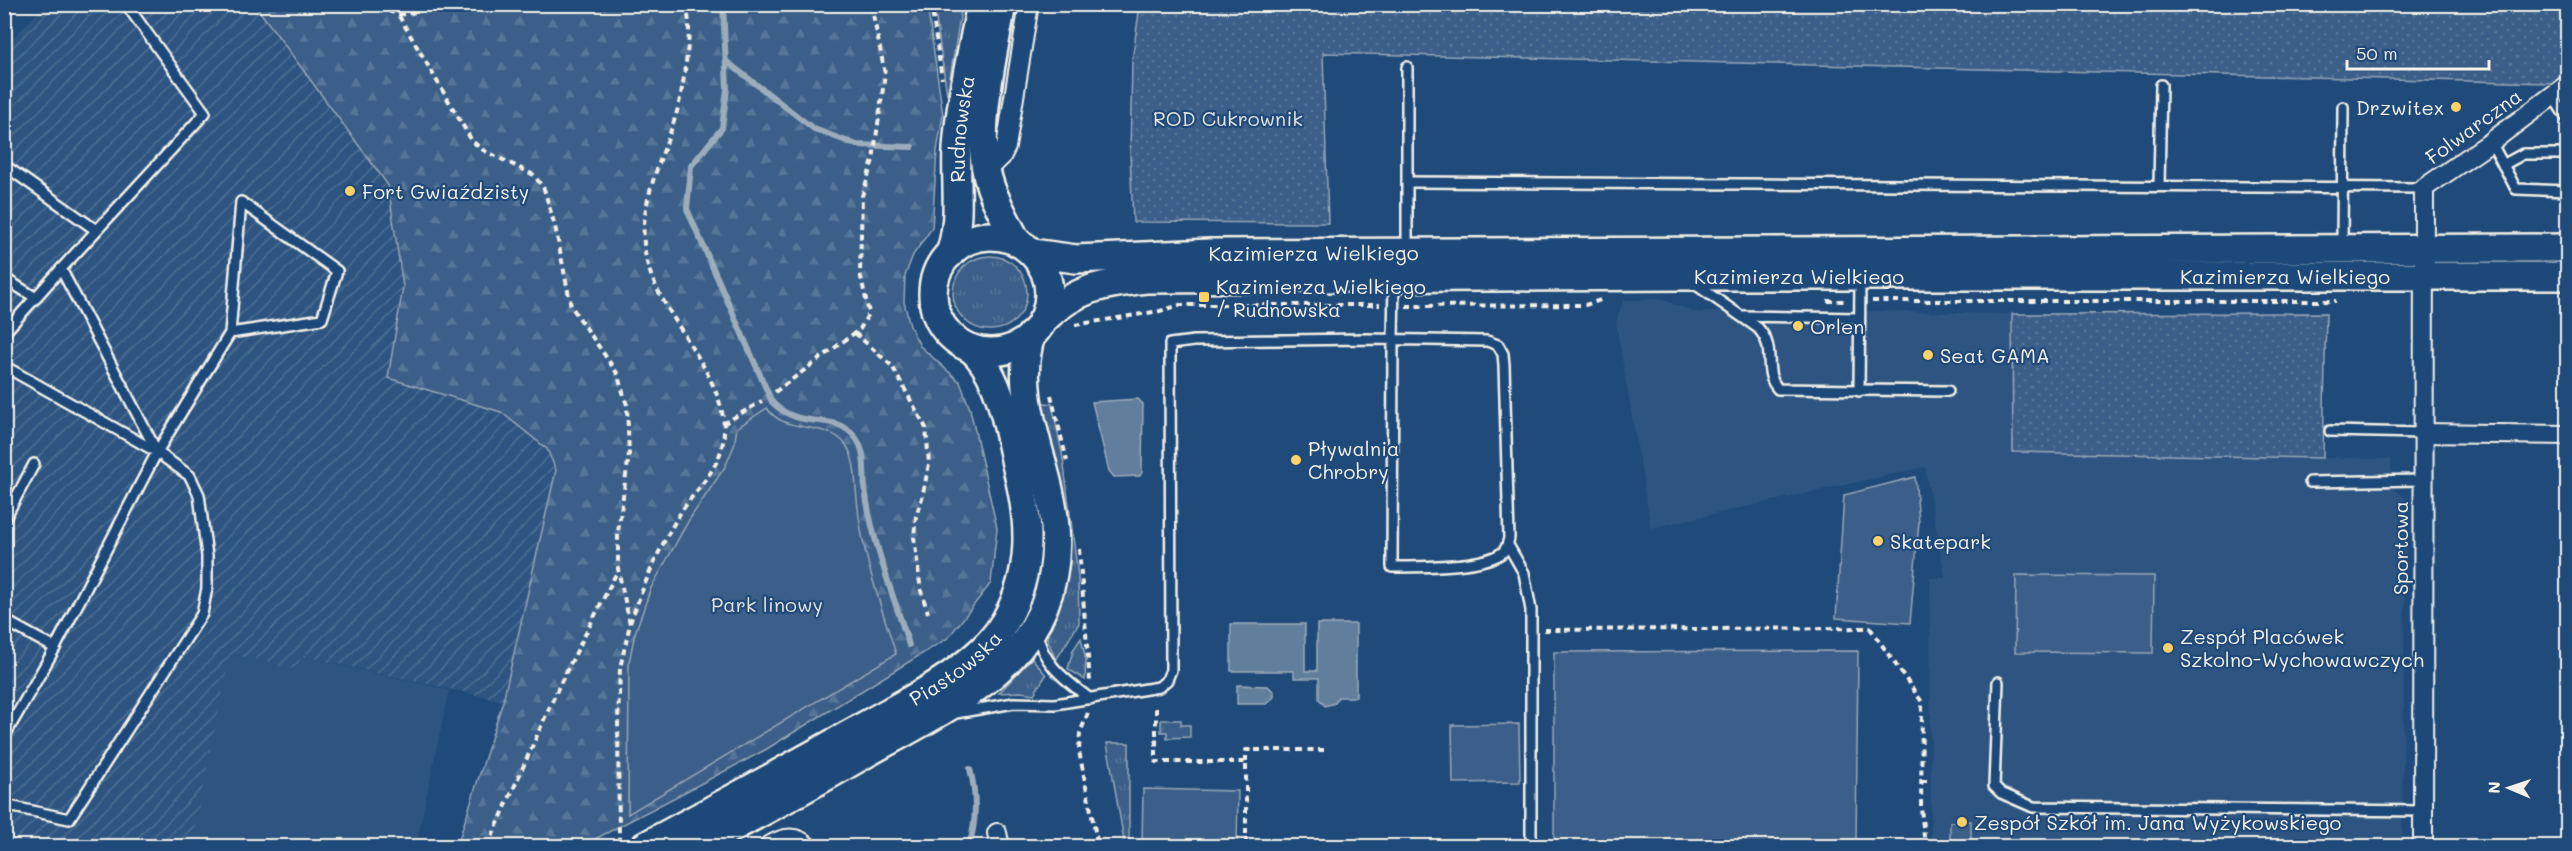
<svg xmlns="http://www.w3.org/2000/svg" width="2572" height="851" viewBox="0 0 2572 851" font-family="Mali,sans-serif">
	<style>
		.built { fill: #2d5581 }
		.industrial { fill: url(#industrial-furrows) }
		.grass { fill: url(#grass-tufts); stroke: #97a8b8; stroke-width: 1.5 }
		.forest { fill: url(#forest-firs); stroke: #97a8b8; stroke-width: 1.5 }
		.park { fill: #3a5f88; stroke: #97a8b8; stroke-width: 1.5 }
		.garden { fill: url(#garden-dots); stroke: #97a8b8; stroke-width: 1.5 }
		.water { fill: #627e9d; stroke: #9cacbb; stroke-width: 1.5 }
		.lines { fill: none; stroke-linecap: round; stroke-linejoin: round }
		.stream { stroke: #9cacbb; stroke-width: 6 }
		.service-casing { stroke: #f4f1e8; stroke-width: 14 }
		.minor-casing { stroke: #f4f1e8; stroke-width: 22 }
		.secondary-casing { stroke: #f4f1e8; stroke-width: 32 }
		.path { stroke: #f4f1e8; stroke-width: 4; stroke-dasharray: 6 4.5; stroke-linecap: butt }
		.service { stroke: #1f4a7a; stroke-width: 9 }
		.minor { stroke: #1f4a7a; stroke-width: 18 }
		.secondary { stroke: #1f4a7a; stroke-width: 27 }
		.poi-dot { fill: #ffd166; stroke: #1f4a7a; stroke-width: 2 }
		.labels { text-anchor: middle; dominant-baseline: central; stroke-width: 4.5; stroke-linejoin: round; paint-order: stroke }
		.poi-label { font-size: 20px; fill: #f4f1e8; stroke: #1f4a7a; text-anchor: start }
		.park-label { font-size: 20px; fill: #e1e2de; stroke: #1f4a7a }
		.street-label { font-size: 20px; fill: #f4f1e8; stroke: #1f4a7a }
	</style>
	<defs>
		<pattern id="industrial-furrows" width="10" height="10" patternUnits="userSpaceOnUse" patternTransform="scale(1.5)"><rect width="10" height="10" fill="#2d5581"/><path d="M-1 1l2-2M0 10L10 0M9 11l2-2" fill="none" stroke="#4c6e93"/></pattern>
		<pattern id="grass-tufts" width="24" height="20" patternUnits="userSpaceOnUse" patternTransform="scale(1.5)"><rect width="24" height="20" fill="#3a5f88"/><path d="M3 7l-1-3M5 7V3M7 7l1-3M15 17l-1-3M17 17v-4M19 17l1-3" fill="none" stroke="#577699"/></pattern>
		<pattern id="forest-firs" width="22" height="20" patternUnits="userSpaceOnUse" patternTransform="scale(1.5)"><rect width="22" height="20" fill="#3a5f88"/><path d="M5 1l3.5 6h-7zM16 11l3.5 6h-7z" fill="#577699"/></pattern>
		<pattern id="garden-dots" width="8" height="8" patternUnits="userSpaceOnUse" patternTransform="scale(1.5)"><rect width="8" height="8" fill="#3a5f88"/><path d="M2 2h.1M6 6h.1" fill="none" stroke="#577699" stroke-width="1.8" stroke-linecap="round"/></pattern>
	</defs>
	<rect width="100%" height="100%" fill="#1f4a7a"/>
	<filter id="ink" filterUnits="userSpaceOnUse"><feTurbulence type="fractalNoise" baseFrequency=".0167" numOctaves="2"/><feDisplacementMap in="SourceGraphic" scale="12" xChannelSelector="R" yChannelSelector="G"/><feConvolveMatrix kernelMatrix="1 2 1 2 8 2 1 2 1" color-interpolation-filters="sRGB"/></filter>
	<g filter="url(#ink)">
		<g class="built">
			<path d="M1661 299 1693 312 1865 311 2012 314 2013 452 2391 459V486L2406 499 2402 846H1931L1930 578H1945L1925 467 1651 528 1616 323 1623 300Z"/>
			<path d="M229 655 280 664 300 656 449 690 416 846H191Z"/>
		</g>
		<path class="industrial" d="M45 5H255L388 185 403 287 388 378 501 412 547 449 556 470 503 701 301 656 297 666 288 670 279 667V664L230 655 191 846H5L4 48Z"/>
		<g class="grass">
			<path d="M934 5H962L947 95Z"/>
			<path d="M1010 5H1023L997 147 994 144Z"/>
			<circle cx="990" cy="293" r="37"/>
			<path d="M1039 402 1052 404 1063 458 1078 576 1079 623 1056 660 1047 638 1066 575 1068 557 1067 517Z"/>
			<path d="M1081 638 1086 660 1085 680 1068 669 1073 650Z"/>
			<path d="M1032 658 1046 675 1034 694 1021 692 999 693Z"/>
			<path d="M1161 720H1181V725H1190V737L1167 738V732H1161Z"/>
			<path d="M1107 743H1129V846H1125Z"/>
		</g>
		<path class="forest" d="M255 5H927L943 115 937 151 932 228 913 255 905 276 904 302 910 326 920 346 960 382 970 409 997 528 991 583 948 638 765 750 582 846H457L503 701 556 470 547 449 501 412 388 378 403 287 388 185Z"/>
		<g class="park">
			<path d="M767 408C785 436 827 419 846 445 856 459 855 483 857 499 861 552 880 603 896 654L628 814 629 662 635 633 651 588 689 520 725 467 734 446 737 428Z"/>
			<path d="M1915 477 1919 522 1910 623 1836 618 1844 495Z"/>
			<path d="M2016 575 2154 576 2153 653 2015 652Z"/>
			<path d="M1858 651 1856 845 1554 844V652Z"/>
			<path d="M1519 724 1520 782 1453 783 1452 725Z"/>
			<path d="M1143 789 1238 791 1237 846 1142 845Z"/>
			<path d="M1971 821V846H1950V822Z"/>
		</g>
		<g class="garden">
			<path d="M1140 5 2567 4 2568 71 2552 83 1323 53 1328 223 1133 222 1130 153 1132 61Z"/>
			<path d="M2326 313 2323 458 2013 452 2012 314Z"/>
		</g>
		<g class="water">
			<path d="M1138 399 1143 404 1142 472 1140 476 1114 477 1109 471 1092 402Z"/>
			<path d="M1231 624H1305V671H1317V624H1356V697H1338L1335 703 1325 706 1319 699V678H1294V671H1231Z"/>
			<path d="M1237 685 1268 686 1274 692V697L1266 704H1237Z"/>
		</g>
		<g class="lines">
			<g class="stream">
				<path d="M723 4 727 89 722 128 691 166 687 209 772 402C798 429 826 414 848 430 868 445 863 468 865 489 872 542 893 594 909 645"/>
				<path d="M726 61 814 129 857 145 912 147"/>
				<path d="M969 846C977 820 977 796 970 769"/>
			</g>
			<defs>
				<g id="service">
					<path d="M1407 67V251"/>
					<path d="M2552 95 2568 120"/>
					<path d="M2491 142 2516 189 2568 191"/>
					<path d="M4 165 96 230"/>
					<path d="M2503 165 2523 154H2568"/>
					<path d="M1407 182 2424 188"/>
					<path d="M2159 186 2161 85"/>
					<path d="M2342 246 2343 107"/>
					<path d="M4 278 36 298"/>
					<path d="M1692 282 1758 328C1778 350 1761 370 1778 389L1948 391"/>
					<path d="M1743 316 1859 318"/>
					<path d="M4 333 61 269"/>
					<path d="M4 366 157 452 190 476 199 495 207 556V588L202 614 69 819 4 805"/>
					<path d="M1859 391 1860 277"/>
					<path d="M2330 431 2422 433"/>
					<path d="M157 452 230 333 322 319 337 271 241 202 230 333"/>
					<path d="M2310 482 2422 480"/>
					<path d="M4 520 34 464"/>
					<path d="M1508 545 1524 573 1531 610V846"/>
					<path d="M4 620 55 648"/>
					<path d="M1037 632C1042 664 1066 680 1090 699"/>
					<path d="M1998 682 1994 786 2001 793 2033 807 2423 811"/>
					<path d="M956 713 1014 703 1055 704 1159 687 1167 680 1171 670 1170 344 1194 341 1367 339 1487 341 1498 345 1503 354 1504 365 1509 538C1508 543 1507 547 1504 551 1487 568 1416 567 1392 567L1393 340 1394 279"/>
					<path d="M4 737 55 648 157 452 61 269 205 113 126 4"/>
				</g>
				<g id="minor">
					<path d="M986 171 1001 157 1006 147 1029 4"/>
					<path d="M2422 433 2568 435"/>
					<path d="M997 833 1000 846"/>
					<path d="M769 846C782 838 795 834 807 846"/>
					<path d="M2423 846 2424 188 2491 142 2568 84"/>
				</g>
				<g id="secondary">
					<path d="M1002 4C993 57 972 138 991 188 998 206 1008 225 1017 242"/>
					<circle cx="991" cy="294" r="58"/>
					<path id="s1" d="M1032 253 1076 259 1210 253 2568 248"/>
					<path id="s2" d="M950 254C962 218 955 186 957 149 960 101 972 52 981 4"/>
					<path id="s3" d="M1042 321C1076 288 1101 284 1146 279L1683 276H2568"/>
					<path id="s4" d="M645 846C718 807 791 767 864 726 904 703 948 682 982 650 994 639 1004 625 1011 610 1034 562 1029 514 1016 464 1008 428 1000 373 970 348"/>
					<path d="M697 846C754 817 810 786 865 754 960 701 1065 656 1055 527 1050 462 1011 400 1031 335"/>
				</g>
			</defs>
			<use href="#service" class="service-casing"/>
			<use href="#minor" class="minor-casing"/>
			<use href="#secondary" class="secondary-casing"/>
			<g class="path">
				<path d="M380 4C399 23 416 11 439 4"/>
				<path d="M931 4 942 79"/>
				<path d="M399 16 472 141 483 150 534 175 544 189 555 226 571 306 617 373 627 405 629 454 618 532V569L630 624 620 668 618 721 619 840"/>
				<path d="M1827 301H1847"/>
				<path d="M1872 301H2336"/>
				<path d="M1406 306 1585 305 1604 299"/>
				<path d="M1075 325 1160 311 1180 305H1380"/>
				<path d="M855 333 892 366 926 428 929 464 922 498 916 516 914 537 921 591 928 613"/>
				<path d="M775 392 860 329 869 313 860 273 862 196 873 160 885 74 871 4"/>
				<path d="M1051 395 1067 461"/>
				<path d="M723 424 762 401"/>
				<path d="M1079 549 1090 681"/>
				<path d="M630 623C644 584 659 547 681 512 695 491 716 472 722 447 737 386 664 322 648 266 632 210 664 159 678 108 682 90 685 72 687 54 689 37 691 20 685 4"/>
				<path d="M1544 630 1870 628 1922 702 1921 808 1925 846"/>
				<path d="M1156 708V762H1246V846"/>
				<path d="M1088 713 1080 733 1079 751 1098 846"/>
				<path d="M1246 762V750H1324"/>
				<path d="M1921 781H1931"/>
				<path d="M1544 845 1553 846"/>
				<path d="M488 846 559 686 618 570"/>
				<path d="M608 846 620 839"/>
			</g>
			<use href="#service" class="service"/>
			<use href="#minor" class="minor"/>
			<use href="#secondary" class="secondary"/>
		</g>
	</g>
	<g class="poi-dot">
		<circle cx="2456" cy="107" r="6"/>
		<circle cx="350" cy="191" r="6"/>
		<rect x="1198" y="291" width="12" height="12" rx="3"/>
		<circle cx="1798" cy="326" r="6"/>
		<circle cx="1928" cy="355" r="6"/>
		<circle cx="1296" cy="460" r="6"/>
		<circle cx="1878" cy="541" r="6"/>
		<circle cx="2168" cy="648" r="6"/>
		<circle cx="1962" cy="822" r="6"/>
	</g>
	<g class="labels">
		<g class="poi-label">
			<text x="2444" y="107" text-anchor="end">Drzwitex</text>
			<text x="362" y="191">Fort Gwiaździsty</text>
			<text x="1216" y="286">Kazimierza Wielkiego<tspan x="1216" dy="23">/ Rudnowska</tspan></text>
			<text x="1810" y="326">Orlen</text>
			<text x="1940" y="355">Seat GAMA</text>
			<text x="1308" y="448">Pływalnia<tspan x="1308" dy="23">Chrobry</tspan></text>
			<text x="1890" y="541">Skatepark</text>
			<text x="2180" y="636">Zespół Placówek<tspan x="2180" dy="23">Szkolno-Wychowawczych</tspan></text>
			<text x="1974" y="822">Zespół Szkół im. Jana Wyżykowskiego</text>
		</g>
		<g class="park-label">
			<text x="1228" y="118">ROD Cukrownik</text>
			<text x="767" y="604">Park linowy</text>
		</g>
		<g class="street-label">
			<text transform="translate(2473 126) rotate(-36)">Folwarczna</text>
			<text stroke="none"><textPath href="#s2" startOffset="126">Rudnowska</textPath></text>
			<text stroke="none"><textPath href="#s1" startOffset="282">Kazimierza Wielkiego</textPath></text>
			<text stroke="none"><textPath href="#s3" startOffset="768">Kazimierza Wielkiego</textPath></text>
			<text stroke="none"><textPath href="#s3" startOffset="1254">Kazimierza Wielkiego</textPath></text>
			<text transform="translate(2400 548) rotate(-90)">Sportowa</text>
			<text stroke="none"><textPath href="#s4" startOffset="358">Piastowska</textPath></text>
		</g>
	</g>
	<rect width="2572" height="851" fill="none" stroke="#1f4a7a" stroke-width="24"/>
	<rect x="12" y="12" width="2548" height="827" fill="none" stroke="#f4f1e8" stroke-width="2" filter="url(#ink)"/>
	<g transform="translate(2509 788) rotate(272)" stroke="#1f4a7a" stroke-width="4.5" paint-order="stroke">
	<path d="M0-4.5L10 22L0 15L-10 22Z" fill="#f4f1e8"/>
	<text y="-9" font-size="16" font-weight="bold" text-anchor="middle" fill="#f4f1e8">N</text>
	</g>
	<path d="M2347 60v9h142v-9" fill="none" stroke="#f4f1e8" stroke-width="3"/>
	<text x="2356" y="60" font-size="18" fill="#f4f1e8" stroke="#1f4a7a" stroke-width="4.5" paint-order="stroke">50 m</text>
</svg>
